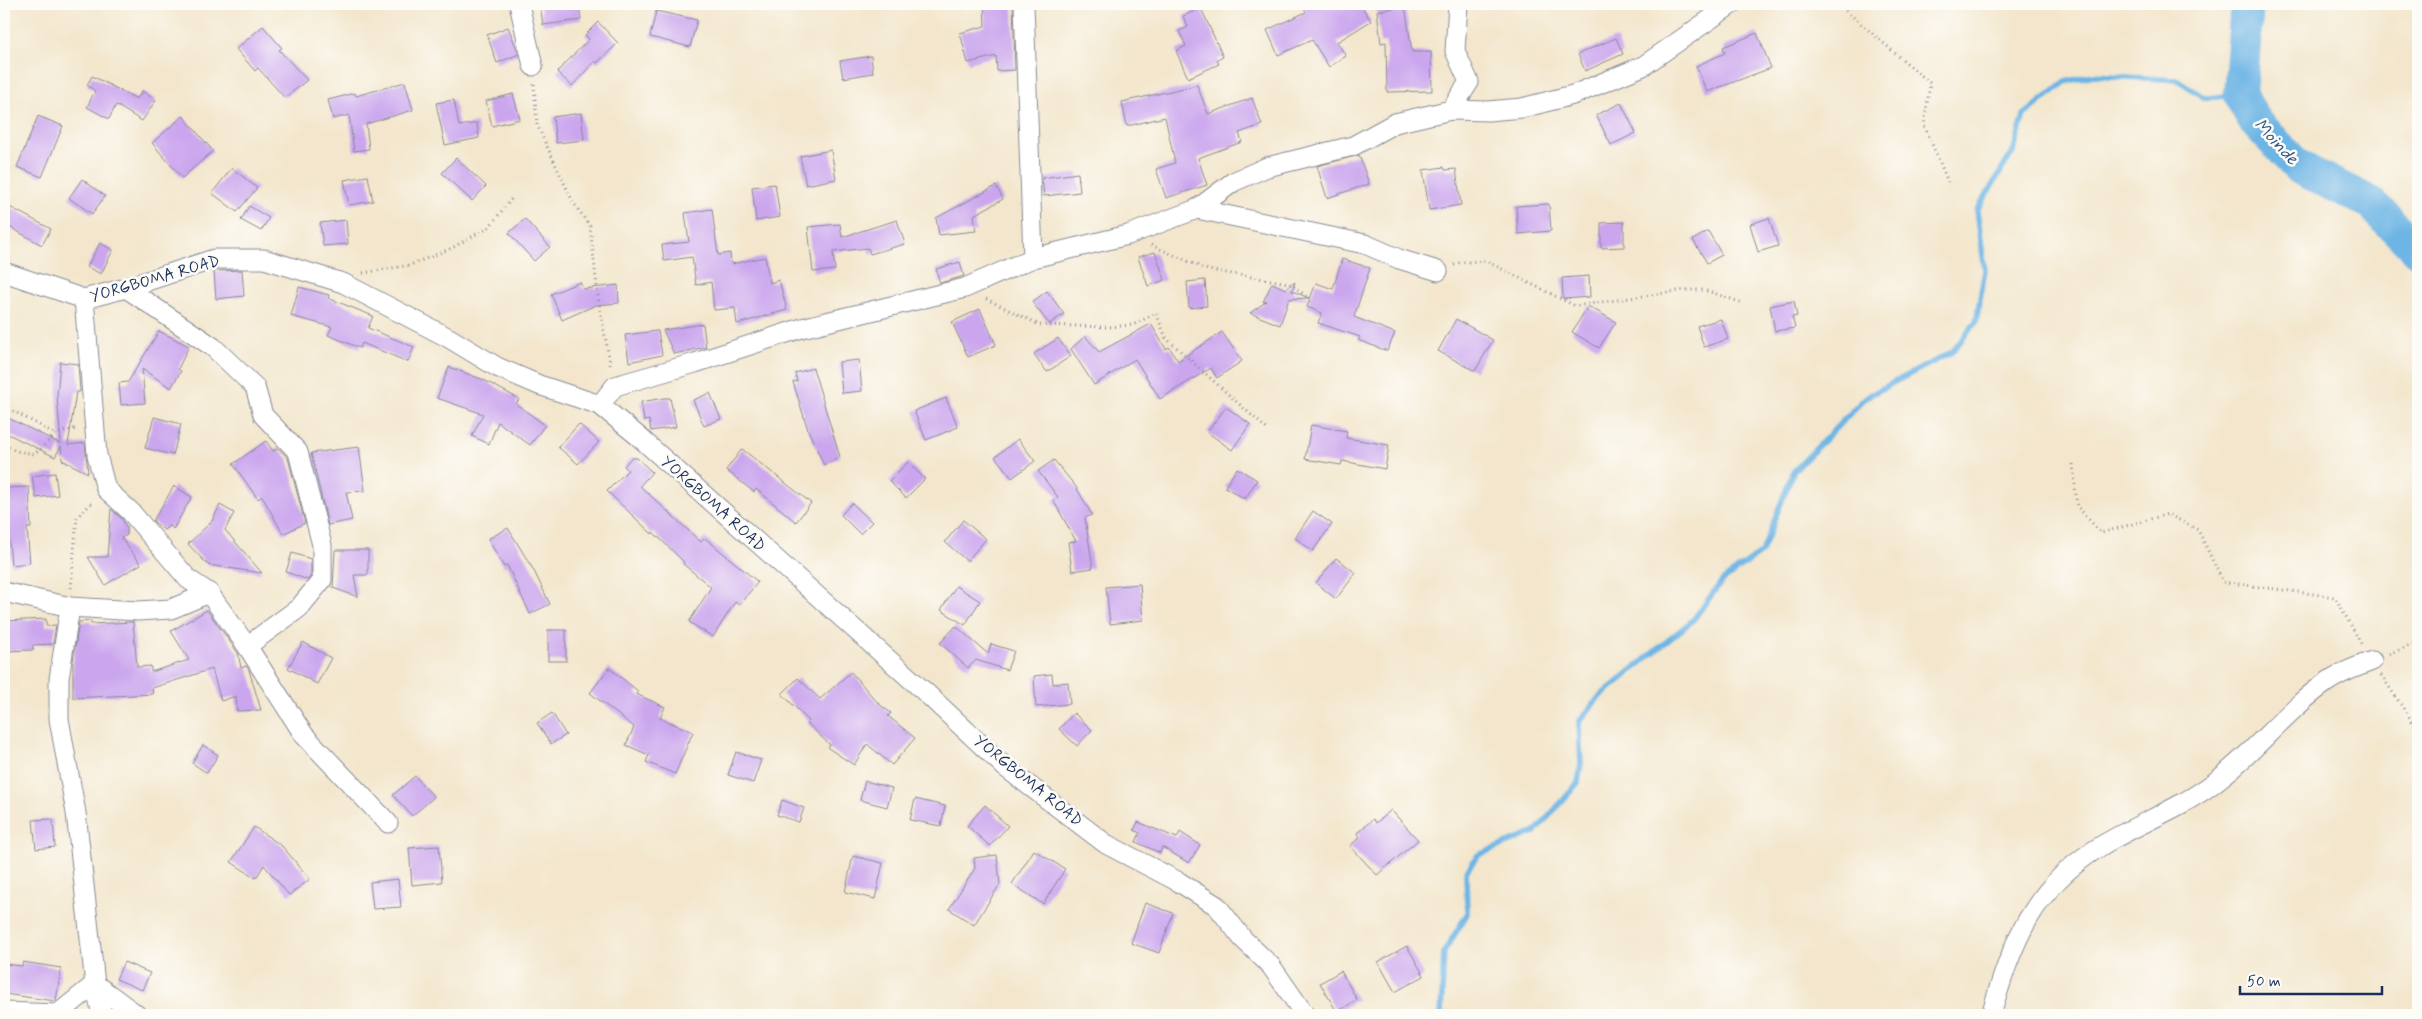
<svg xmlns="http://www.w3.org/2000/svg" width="2422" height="1019" viewBox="0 0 2422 1019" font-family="Mynerve,sans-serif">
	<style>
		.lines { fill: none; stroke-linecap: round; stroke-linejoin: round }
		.stream { stroke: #6db5e5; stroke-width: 5.5 }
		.river { stroke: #6db5e5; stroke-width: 34 }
		.building { fill: #cba6ee }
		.street-casing { stroke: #878a95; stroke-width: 21 }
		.path { stroke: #878a95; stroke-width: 3; stroke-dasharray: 1 4; stroke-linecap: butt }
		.street { stroke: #fff; stroke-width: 19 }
		.labels { text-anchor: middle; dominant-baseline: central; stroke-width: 5; stroke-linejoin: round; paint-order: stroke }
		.street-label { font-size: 16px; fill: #1b2f5e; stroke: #fdfcf7 }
		.water-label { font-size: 18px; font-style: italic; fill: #345786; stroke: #fdfcf7 }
	</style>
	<rect width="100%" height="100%" fill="#fdfcf7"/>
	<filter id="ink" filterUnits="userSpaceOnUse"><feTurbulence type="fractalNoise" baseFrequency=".02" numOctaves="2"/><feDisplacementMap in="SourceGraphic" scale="10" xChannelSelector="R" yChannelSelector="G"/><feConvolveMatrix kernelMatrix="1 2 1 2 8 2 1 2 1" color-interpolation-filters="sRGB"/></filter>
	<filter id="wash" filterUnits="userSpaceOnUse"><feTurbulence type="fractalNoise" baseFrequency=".0096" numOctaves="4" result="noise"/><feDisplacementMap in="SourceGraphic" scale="20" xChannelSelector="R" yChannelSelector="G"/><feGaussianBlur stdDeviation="1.12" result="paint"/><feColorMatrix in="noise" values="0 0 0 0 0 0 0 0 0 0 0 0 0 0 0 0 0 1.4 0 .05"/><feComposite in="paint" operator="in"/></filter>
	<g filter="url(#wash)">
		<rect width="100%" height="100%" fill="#f3e6cc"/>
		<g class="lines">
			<path class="stream" d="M1441 1015 1444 952 1467 914 1466 872 1478 855 1535 832 1578 783 1581 764 1579 722 1599 697 1693 620 1722 581 1762 552 1793 472 1866 397 1952 352 1976 322 1985 270 1977 210 2014 150 2024 115 2065 82 2093 75 2178 80 2205 98 2240 95"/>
			<path class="river" d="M2247 4 2240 95 2255 121 2298 167 2371 203 2418 251"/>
		</g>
		<g id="blocks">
			<g class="building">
				<path d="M540 4H579L581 20 543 25Z"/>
				<path d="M984 4H1013L1015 70 997 71 996 56 968 63 960 33 985 26Z"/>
				<path d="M1301 4H1360L1371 21 1337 42 1346 56 1329 67 1312 40 1278 55 1267 30 1306 12Z"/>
				<path d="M1405 6 1412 52H1431L1432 91 1387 92 1386 42 1381 43 1377 11Z"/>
				<path d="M1201 8 1223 57 1217 60 1219 64 1188 78 1176 51 1186 46 1179 31 1188 27 1183 16Z"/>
				<path d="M656 11 697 20 690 47 650 37Z"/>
				<path d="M598 22 618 43 597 63 595 61 572 86 557 72 589 39 585 35Z"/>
				<path d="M263 26 282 48 279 50 307 80 285 98 258 68 255 71 236 49Z"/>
				<path d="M508 27 519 54 497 63 487 35Z"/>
				<path d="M1757 33 1771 68 1707 92 1696 66 1725 53 1723 47Z"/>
				<path d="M1616 38 1623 54 1585 71 1578 54Z"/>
				<path d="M871 56 873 73 843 78 840 61Z"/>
				<path d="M92 76 137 99 142 91 156 100 142 121 116 105 109 119 87 107 95 91 87 85Z"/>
				<path d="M405 82 413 110 366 124 369 149 354 151 349 115 333 119 328 100 355 93 356 96Z"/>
				<path d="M1197 85 1208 114 1252 98 1262 125 1239 133 1242 142 1198 158 1207 185 1166 198 1156 169 1175 163 1165 117 1127 126 1122 102Z"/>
				<path d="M513 94 520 119 492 126 486 101Z"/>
				<path d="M454 100 459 126 477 123 479 138 445 145 436 103Z"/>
				<path d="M1621 103 1636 133 1611 145 1596 115Z"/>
				<path d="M581 113 584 140 556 143 553 117Z"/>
				<path d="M38 116 63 126 42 177 17 167Z"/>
				<path d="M183 116 213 151 182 178 152 143Z"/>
				<path d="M831 150 836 179 806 185 800 156Z"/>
				<path d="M1359 155 1369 184 1327 198 1317 166Z"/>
				<path d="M456 158 486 186 472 201 442 173Z"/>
				<path d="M1444 167 1445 170 1456 169 1461 205 1429 210 1423 170Z"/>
				<path d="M232 168 257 188 237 212 212 193Z"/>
				<path d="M1078 173 1080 192 1044 196 1042 178Z"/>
				<path d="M368 176 373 201 349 205 344 180Z"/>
				<path d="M82 179 105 196 92 214 69 198Z"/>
				<path d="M775 184 780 217 756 221 752 187Z"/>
				<path d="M996 186 1003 199 974 215 976 231 939 235 936 218Z"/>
				<path d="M4 204 51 229 42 245 4 224Z"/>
				<path d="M1549 204 1551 231 1518 234 1516 206Z"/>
				<path d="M249 206 269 218 261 231 241 220Z"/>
				<path d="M712 209 718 255 730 253 731 264 765 257 770 283 779 280 787 310 737 324 735 308 714 310 711 282 696 285 692 257 664 261 662 245 689 242 685 213Z"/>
				<path d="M1769 218 1778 246 1758 252 1750 224Z"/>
				<path d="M525 219 550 247 534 261 509 233Z"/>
				<path d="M346 220 348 244 323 246 320 223Z"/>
				<path d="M897 220 905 244 870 254 868 248 833 252 835 270 813 272 808 227 840 224 842 237Z"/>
				<path d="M1624 222V247L1601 248V223Z"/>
				<path d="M1708 231 1722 255 1707 263 1693 240Z"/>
				<path d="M100 243 113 250 101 274 87 267Z"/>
				<path d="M1155 252 1165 280 1148 286 1138 257Z"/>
				<path d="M1342 259 1370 268 1354 317 1395 333 1387 351 1358 340 1360 337 1318 323 1322 313 1307 307 1316 283 1333 289Z"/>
				<path d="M960 262 964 276 940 283 936 269Z"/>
				<path d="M242 270 244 296 216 299 214 271Z"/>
				<path d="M1589 276 1590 297 1563 299 1562 278Z"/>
				<path d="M1205 280 1207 306 1189 308 1187 282Z"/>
				<path d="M580 282 583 289 618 285 619 303 596 305 562 320 551 294Z"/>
				<path d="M1295 282 1292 291 1309 298 1289 299 1280 325 1250 313 1267 301 1263 302 1272 283 1286 289Z"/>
				<path d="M299 287 329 295 328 298 373 316 368 328 414 347 408 362 362 343 360 348 328 335 332 327 291 316Z"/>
				<path d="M1047 291 1064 314 1049 324 1032 302Z"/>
				<path d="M1794 301 1797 316 1792 317 1795 328 1775 331 1770 306Z"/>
				<path d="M1588 306 1616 322 1599 348 1572 332Z"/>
				<path d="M980 309 996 345 968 357 952 322Z"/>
				<path d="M1456 319 1493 340 1475 371 1438 351Z"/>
				<path d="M1721 319 1728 339 1704 347 1697 326Z"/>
				<path d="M703 324 706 347 674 354 663 330Z"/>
				<path d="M1151 324 1166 349 1169 347 1178 361 1222 332 1242 361 1217 378 1211 368 1160 399 1135 359 1094 385 1071 349 1085 336 1099 352Z"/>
				<path d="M159 331 189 346 178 369 181 371 171 388 142 369 145 403 121 405 119 383 128 382Z"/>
				<path d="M656 331H658L662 355 629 362 625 335Z"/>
				<path d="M1058 338 1071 356 1047 372 1034 354Z"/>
				<path d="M859 360 862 391 842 393 839 362Z"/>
				<path d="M60 362 78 364 80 392H76L68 445 85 443 88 473 62 460 61 446 55 457 4 432V416L61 444 57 396Z"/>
				<path d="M449 367 484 380 519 399 516 404 545 425 530 445 498 422 489 444 472 436 483 414 437 398Z"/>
				<path d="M813 368 840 457 824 465 808 430 793 382 797 381 795 373Z"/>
				<path d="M710 393 721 419 704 426 693 400Z"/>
				<path d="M664 398H670L676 427 651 431 649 420 644 421 641 402Z"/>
				<path d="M946 398 958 427 926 440 914 411Z"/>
				<path d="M1226 407 1250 424 1232 450 1207 432Z"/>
				<path d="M154 417 181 424 173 455 145 448Z"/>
				<path d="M579 424 599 442 578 464 558 447Z"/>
				<path d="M1311 425 1347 431 1346 438 1389 445 1385 469 1342 461 1341 465 1305 459Z"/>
				<path d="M1018 439 1035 461 1012 478 995 457Z"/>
				<path d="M266 441 273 451 278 448 288 458 305 523 283 534 262 496 258 499 233 464Z"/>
				<path d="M359 447 365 491 346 492 352 520 328 525 311 453Z"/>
				<path d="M742 449 811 503 796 522 756 489 754 492 726 470Z"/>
				<path d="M631 458H637L652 472 640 486 701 542 705 538 758 582 739 605 735 602 713 637 689 622 711 587 683 564 684 562 653 532 652 534 607 491 628 470 624 466Z"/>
				<path d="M1054 460 1076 487 1092 515 1085 518 1093 568 1072 571 1068 542 1076 541 1053 500 1058 497 1038 471Z"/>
				<path d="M908 462 925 479 906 498 889 481Z"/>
				<path d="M1237 468 1257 480 1245 499 1225 487Z"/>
				<path d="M55 473 58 495 36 498 32 476Z"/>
				<path d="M174 486 192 497 173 529 170 525 164 530 153 521Z"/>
				<path d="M29 487 31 528H27L30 563 11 565 8 529H5L4 488Z"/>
				<path d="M852 503 872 522 860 534 841 515Z"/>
				<path d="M220 505 234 513 225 530 262 573 208 565 188 544 212 521Z"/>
				<path d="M111 509 122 519 127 529V535L121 538 141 564 105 585 88 557H107Z"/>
				<path d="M1313 511 1332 524 1313 551 1295 538Z"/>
				<path d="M963 520 986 539 967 561 945 542Z"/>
				<path d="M508 528 534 571 550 604 530 614 507 565 504 567 488 539Z"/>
				<path d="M335 550H368V575H354L358 597 333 588Z"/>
				<path d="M292 553 311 559V575L308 580 286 572Z"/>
				<path d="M1336 558 1356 573 1336 599 1316 583Z"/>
				<path d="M1140 584 1143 620 1110 624 1106 587Z"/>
				<path d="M956 586 980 601 965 625 941 610Z"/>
				<path d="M207 610 238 653 241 668 246 666 249 670 261 710 237 711 236 696 221 701 212 669 152 688 153 694 73 698V661L79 622 91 621V624L133 622 137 667 151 666V672L189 660 171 631Z"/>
				<path d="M46 619V626L56 625 53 644 33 645V650L4 651V621Z"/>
				<path d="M956 626 988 654 991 644 1014 651 1007 670 976 660 968 668 940 643Z"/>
				<rect x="548" y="630" width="18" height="31"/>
				<path d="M303 642 331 658 317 684 288 668Z"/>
				<path d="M609 668 638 691 636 694 665 707 660 718 693 732 675 774 646 762 649 755 626 745 634 727 590 693Z"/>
				<path d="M851 672 879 704 891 713 888 716 915 738 892 765 867 744 854 765 828 748 830 745 807 723 809 721 782 694 798 678 820 699Z"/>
				<path d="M1052 674 1053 684 1068 682 1070 704 1036 707 1034 676Z"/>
				<path d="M552 713 566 735 551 744 537 723Z"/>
				<path d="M1074 713 1092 730 1077 746 1059 729Z"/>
				<path d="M203 745 218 755 207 773 192 763Z"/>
				<path d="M736 752 761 760 753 783 728 775Z"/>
				<path d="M415 776 434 797 412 816 393 795Z"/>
				<path d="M865 781 892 788 887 807 860 800Z"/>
				<path d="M915 799 945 806 941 826 910 820Z"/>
				<path d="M782 800 804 808 799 822 777 815Z"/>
				<path d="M985 805 1008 826 990 846 967 826Z"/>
				<path d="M1391 810 1418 840 1377 875 1350 846 1360 837 1357 833 1373 819 1376 823Z"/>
				<path d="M53 819 55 847 36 849 33 820Z"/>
				<path d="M1138 822 1177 838 1180 832 1200 845 1189 863 1162 847 1160 853 1136 842 1140 833 1134 830Z"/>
				<path d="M254 827 282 846 310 879 289 895 264 865 256 878 231 862Z"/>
				<path d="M439 846 442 882 412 885 409 848Z"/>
				<path d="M1034 850 1065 869 1043 904 1012 884Z"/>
				<path d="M997 855 1000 884 974 925 949 909 975 868 974 858Z"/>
				<path d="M853 856 883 863 875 899 845 892Z"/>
				<path d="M398 879 401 907 373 909 370 882Z"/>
				<path d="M1145 903 1173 913 1159 953 1131 943Z"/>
				<path d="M1407 946 1424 976 1395 992 1378 962Z"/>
				<path d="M23 962 61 968 56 1001 4 994V964L22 966Z"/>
				<path d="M124 962 150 973 142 990 116 979Z"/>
				<path d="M1341 971 1357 1000 1337 1012 1320 983Z"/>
			</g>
		</g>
	</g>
	<g filter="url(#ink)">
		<use href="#blocks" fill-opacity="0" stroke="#878a95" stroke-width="1"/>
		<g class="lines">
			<defs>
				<g id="street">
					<path d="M519 4 533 66"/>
					<path d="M1024 4 1033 258"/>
					<path d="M1451 110 1469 82 1455 51 1458 4"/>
					<path d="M1197 209 1365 244 1399 259 1438 271"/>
					<path d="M4 272 84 299 126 288 214 259H264L343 283 449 338 497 367 539 385 600 405 638 436 925 692 1006 768 1106 844 1179 882 1217 906 1243 939 1271 966 1305 1015"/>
					<path d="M126 288 213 347 255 387 263 415 298 452 322 545V580L299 608 247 646"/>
					<path d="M84 299 97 455 106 489 130 511 188 579 209 593 247 646 304 735 388 823"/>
					<path d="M600 405 615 386 695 363 802 328 965 288 1033 258 1128 235 1197 209 1233 182 1267 167 1353 146 1395 123 1451 110 1488 111 1522 108 1573 95 1643 66 1732 4"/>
					<path d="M4 592 70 607 138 611 171 609 209 593"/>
					<path d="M70 607 59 679V719L76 813 95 984 102 1015"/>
					<path d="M4 1012 58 1014 95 984 137 1015"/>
					<path d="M1991 1015C2012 942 2033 887 2101 846 2137 824 2177 810 2211 785 2253 755 2285 711 2327 682 2341 672 2357 667 2372 661"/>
				</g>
			</defs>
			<use href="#street" class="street-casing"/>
			<g class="path">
				<path d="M1838 4 1930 83 1924 125 1948 182"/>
				<path d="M534 84 537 125 573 202 590 226 599 304 611 368"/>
				<path d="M1151 245 1208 270 1289 283 1306 296"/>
				<path d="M1454 265 1461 262 1486 261 1575 306 1685 290H1704L1743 303"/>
				<path d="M363 273 410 265 452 248 489 227 513 197"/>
				<path d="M986 299 1040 325 1109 327 1133 325 1156 313 1166 338 1269 431"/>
				<path d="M4 406 56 434"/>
				<path d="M4 445 16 451 35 454 56 434 77 428"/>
				<path d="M2073 464 2077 506 2101 533 2168 514 2198 530 2223 582 2335 597 2363 647"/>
				<path d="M71 588 77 517 93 502"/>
				<path d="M2389 654 2418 642"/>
				<path d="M2381 675 2418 730"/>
			</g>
			<use href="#street" class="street"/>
		</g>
	</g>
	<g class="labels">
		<g class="street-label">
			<text transform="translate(155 279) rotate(-16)">YORGBOMA ROAD</text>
			<text transform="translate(713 504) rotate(42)">YORGBOMA ROAD</text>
			<text transform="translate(1028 781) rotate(39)">YORGBOMA ROAD</text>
		</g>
		<g class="water-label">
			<text transform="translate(2276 142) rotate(47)">Moinde</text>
		</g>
	</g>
	<rect width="2422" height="1019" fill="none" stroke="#fdfcf7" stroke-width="20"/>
	<path d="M2240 986v8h142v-8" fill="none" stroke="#1b2f5e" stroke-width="2.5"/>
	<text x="2247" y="986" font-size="15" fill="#1b2f5e" stroke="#fdfcf7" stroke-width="4" paint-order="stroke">50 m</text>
</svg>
